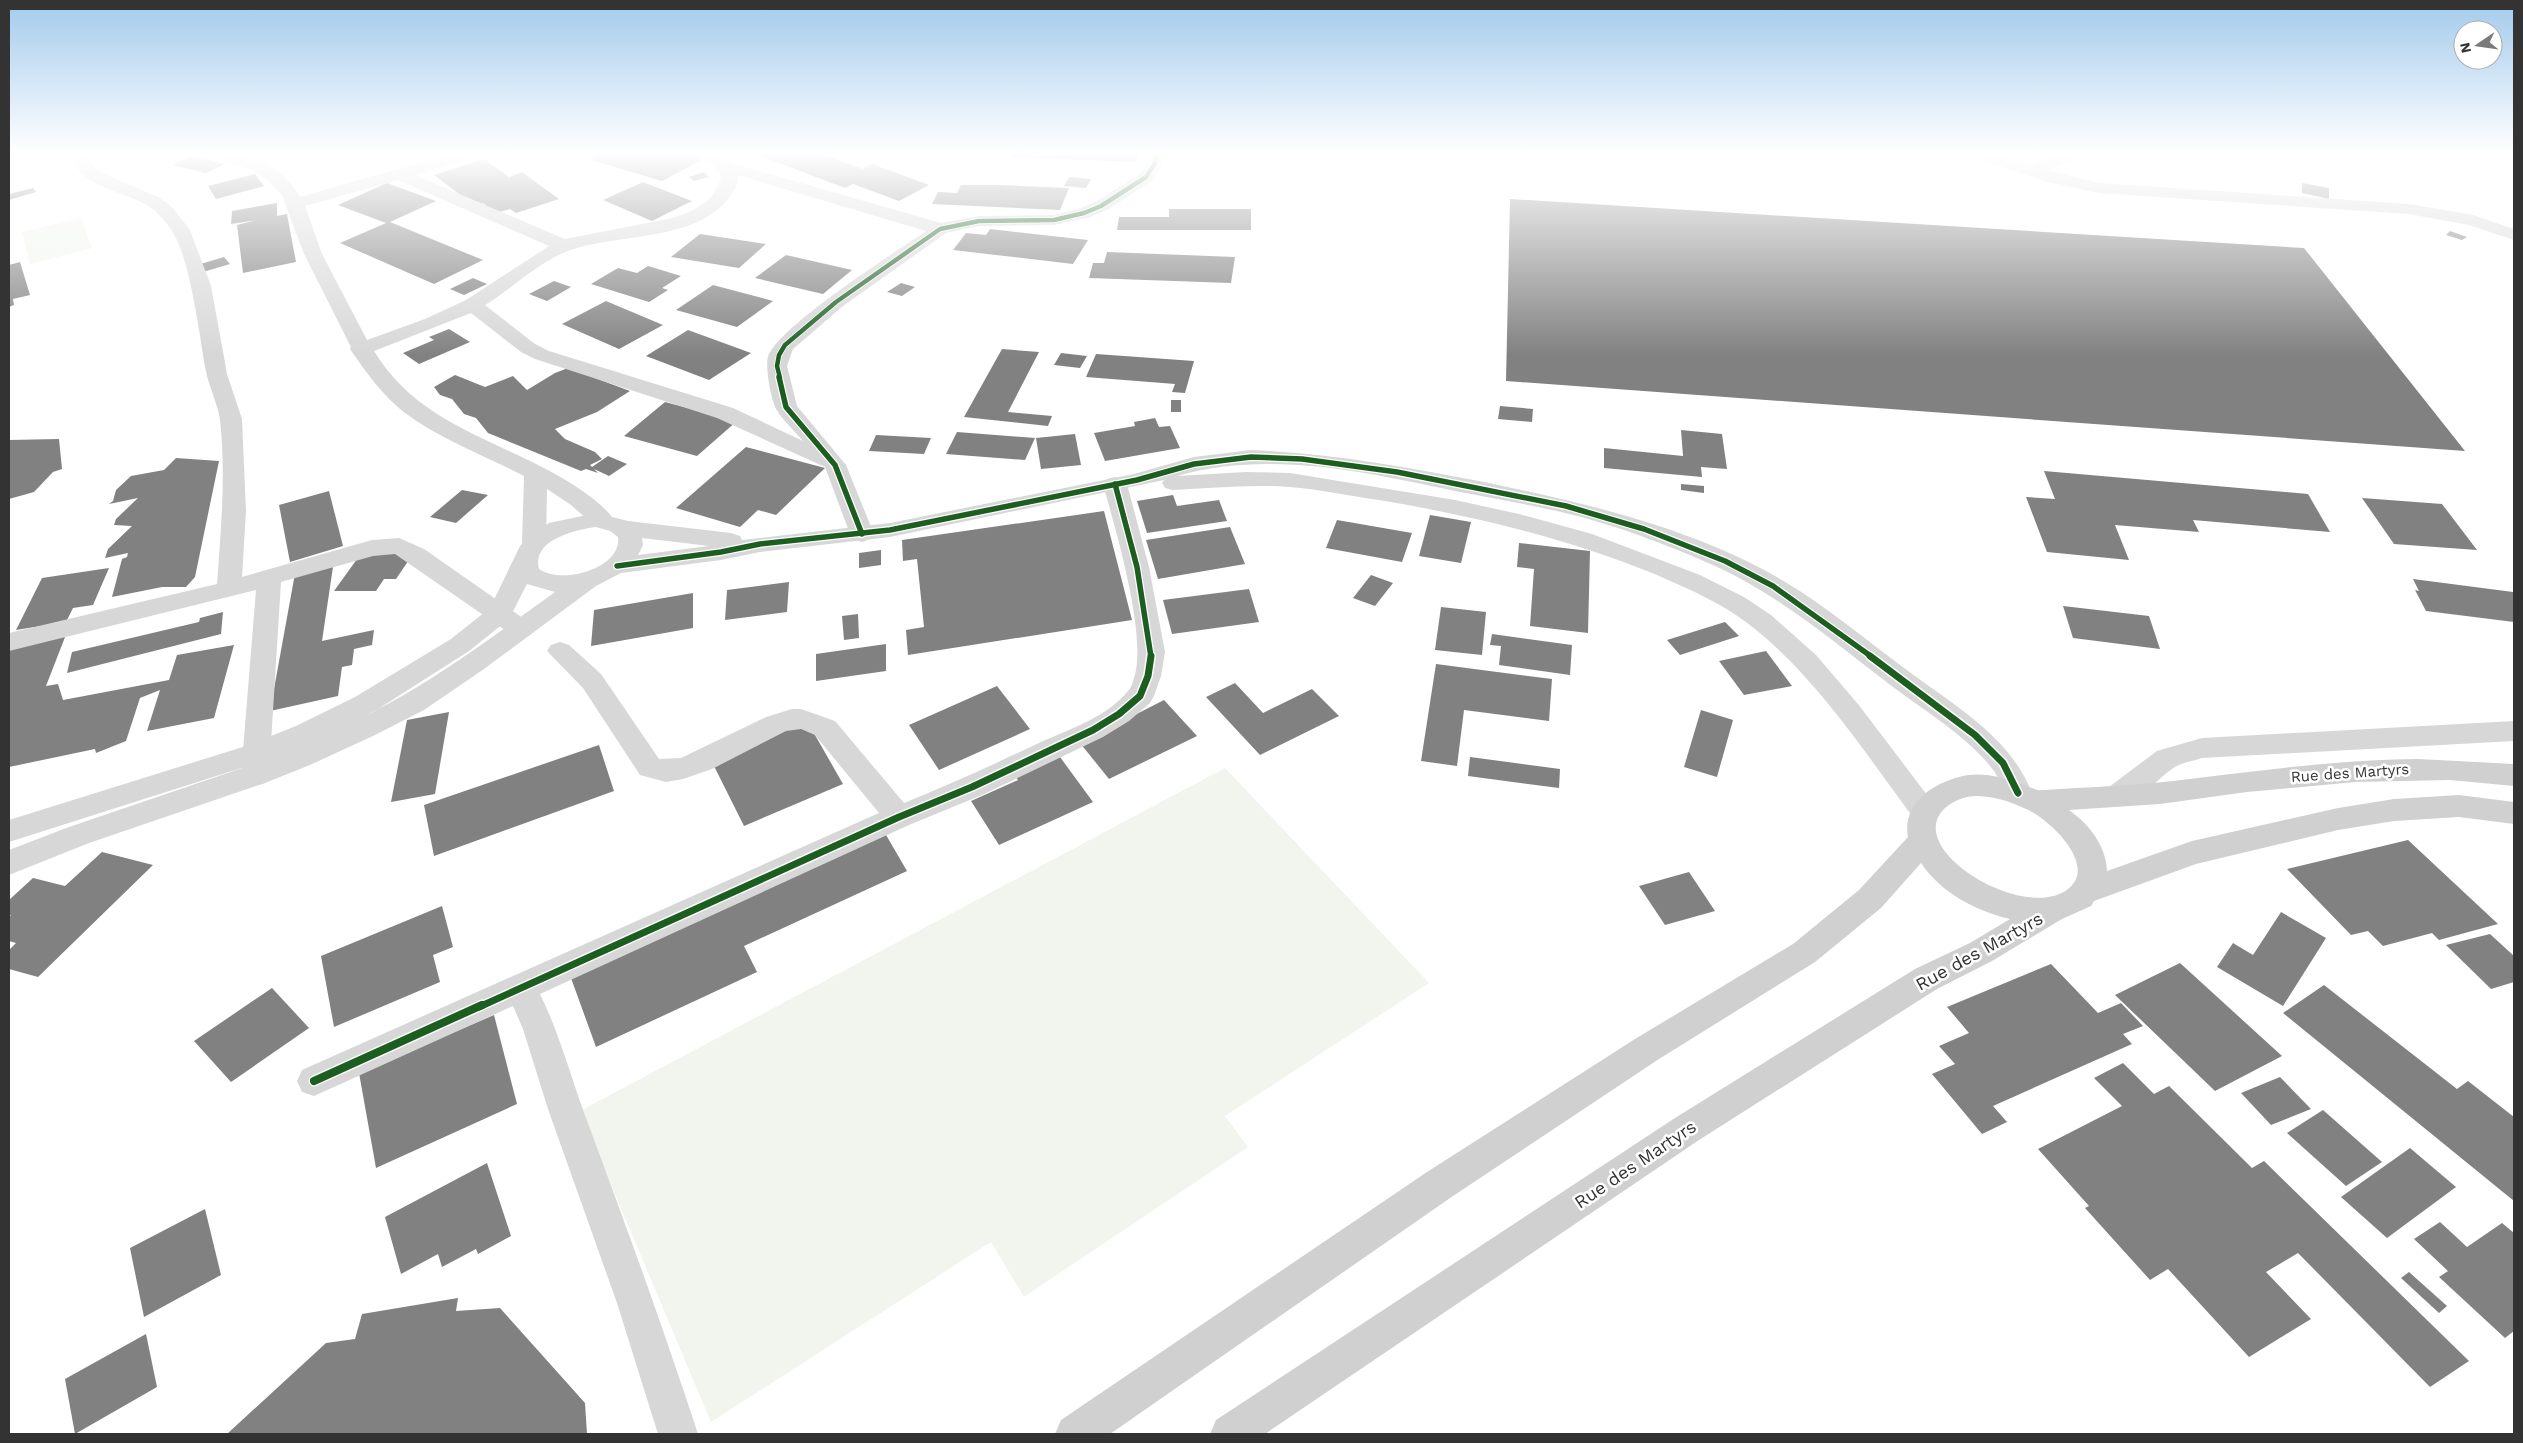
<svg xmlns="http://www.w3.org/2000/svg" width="2523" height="1443" viewBox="0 0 2523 1443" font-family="'Work Sans',sans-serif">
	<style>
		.green { fill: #f1f5ed }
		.building { fill: #818181 }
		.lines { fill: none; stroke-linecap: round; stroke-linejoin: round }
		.minor { fill: #d7d7d7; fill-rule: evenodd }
		.tertiary { fill: #d7d7d7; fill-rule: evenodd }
		.secondary { fill: #d0d0d0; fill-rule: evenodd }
		.cycleway-far3-casing { stroke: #fff; stroke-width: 6 }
		.cycleway-far2-casing { stroke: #fff; stroke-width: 8 }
		.cycleway-far1-casing { stroke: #fff; stroke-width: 10 }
		.cycleway-casing { stroke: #fff; stroke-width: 11 }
		.cycleway-far3 { stroke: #1b5e20; stroke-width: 4.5 }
		.cycleway-far2 { stroke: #1b5e20; stroke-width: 5.5 }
		.cycleway-far1 { stroke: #1b5e20; stroke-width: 7 }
		.cycleway { stroke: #1b5e20; stroke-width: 8 }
		.labels { text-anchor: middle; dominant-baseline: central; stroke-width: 5; stroke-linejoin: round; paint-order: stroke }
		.street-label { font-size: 15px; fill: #333; stroke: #fff }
		.near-street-label { font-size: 18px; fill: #333; stroke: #fff }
	</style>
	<rect width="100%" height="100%" fill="#fff"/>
	<g class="green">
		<path d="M81 218 92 248 30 264 22 232Z"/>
		<path d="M1225 768 1429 983 1225 1116 1248 1147 1024 1297 991 1242 711 1422 580 1111Z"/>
	</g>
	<g class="building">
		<path d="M691 154 705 158 662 181 591 160 596 157 590 155Z"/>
		<path d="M823 154 862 169 872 164 929 185 899 201 853 184 845 188 758 155Z"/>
		<path d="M1013 154H1139L1136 162 1012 157Z"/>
		<path d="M192 156 225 164 206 173 172 165Z"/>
		<path d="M484 159 509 177 522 172 559 199 516 213 510 209 496 213 483 203 475 206 434 175Z"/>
		<path d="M704 172 709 177 694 181 689 177Z"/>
		<path d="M255 174 264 186 216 199 208 186Z"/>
		<path d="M1069 177 1091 179 1086 188 1064 186Z"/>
		<path d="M643 182 692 201 652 221 603 200Z"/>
		<path d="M387 183 436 201 390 222 483 260 434 284 340 243 386 223 338 205Z"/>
		<path d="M2302 183 2329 188V199L2302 193Z"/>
		<path d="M961 185H1000L1069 188 1060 210 932 204 938 192 957 193Z"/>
		<path d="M33 188 36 192 9 200V194Z"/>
		<path d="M1510 199 2304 248 2465 451 1506 381Z"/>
		<path d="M277 203V216L287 214 296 262 243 273 237 225 257 220 231 224 232 211Z"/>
		<path d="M1169 209H1251V230H1117L1119 217H1169Z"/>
		<path d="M990 229 1088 240 1073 264 953 250 966 233 986 235Z"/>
		<path d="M2450 231 2467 237 2462 240 2446 235Z"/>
		<path d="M700 234 766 244 739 268 671 257Z"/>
		<path d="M1107 252 1235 257 1231 283 1089 278 1093 263H1104Z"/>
		<path d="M786 255 852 270 823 294 755 278Z"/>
		<path d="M224 257 230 264 203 272 197 265Z"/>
		<path d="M20 262 30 295 13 299 14 305 9 307V265Z"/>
		<path d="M648 266 681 276 662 288 668 290 649 302 591 284 618 268 637 273Z"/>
		<path d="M473 278 487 284 464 295 450 289Z"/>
		<path d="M554 281 571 287 547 301 529 294Z"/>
		<path d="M901 283 915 287 902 296 887 292Z"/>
		<path d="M713 285 773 301 737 327 676 310Z"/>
		<path d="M606 301 663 325 619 349 562 324Z"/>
		<path d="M449 329 470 342 419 364 403 353 434 340 429 337Z"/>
		<path d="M688 330 751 353 709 380 646 356Z"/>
		<path d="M1002 349 1039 352 1008 412 1052 416 1048 426 964 417Z"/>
		<path d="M1061 353 1087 356 1080 368 1054 365Z"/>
		<path d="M1096 354 1194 361 1185 393 1172 392 1175 384 1086 377Z"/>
		<path d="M568 368 630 391 597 412 555 429 565 439 595 452 602 459 590 465 592 467 608 456 627 464 609 476 594 469 598 473 586 469 581 471 488 433 476 418 464 414 452 399 440 395 434 387 455 375 485 387 513 376 527 390 555 373Z"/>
		<rect x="1171" y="400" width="10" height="12"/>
		<path d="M665 402 737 421 697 456 624 436Z"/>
		<path d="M1500 406 1533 409 1532 422 1498 419Z"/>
		<path d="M1155 418 1159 427 1170 426 1180 448 1105 461 1094 433 1135 426 1134 422Z"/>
		<path d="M1681 430 1722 434 1727 469 1701 467 1702 477 1604 468V448L1683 456Z"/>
		<path d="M957 432 1035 438 1025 460 946 454Z"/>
		<path d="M1075 434 1081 465 1041 469 1036 438Z"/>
		<path d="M876 435 931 438 924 454 869 451Z"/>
		<path d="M59 439 62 469 53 472 34 492 9 499V440Z"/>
		<path d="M746 447 825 468 776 515 758 510 740 527 676 508Z"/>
		<path d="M176 458 219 461 195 577 186 587H162L112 597 122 559 127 557 128 553 105 558 108 549 132 526 114 525 116 519 138 498 109 504 113 501 116 490 131 476 164 470Z"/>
		<path d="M2044 471 2308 494 2330 532 2193 520 2199 532 2115 525 2129 560 2047 552 2026 497 2055 499Z"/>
		<path d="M1681 484 1704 486V493L1681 490Z"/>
		<path d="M462 490 488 495 456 523 430 517Z"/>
		<path d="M329 491 343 546 290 562 279 505Z"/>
		<path d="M1173 495 1177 506 1219 500 1227 521 1147 533 1137 501Z"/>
		<path d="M2362 498 2442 504 2477 550 2394 544Z"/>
		<path d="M1104 511 1132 620 908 655 906 630 924 627 917 559 903 561 902 540Z"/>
		<path d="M1430 515 1471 522 1461 563 1419 556Z"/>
		<path d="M1337 520 1412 533 1402 562 1326 548Z"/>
		<path d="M1230 527 1245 564 1158 579 1146 540Z"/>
		<path d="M1519 543 1590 551 1588 633 1530 626 1534 569 1517 567Z"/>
		<path d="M365 548H417L396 579H384L376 591H334Z"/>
		<path d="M881 550V565L859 568V553Z"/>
		<path d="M334 560 322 641 374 630 372 645 354 649 352 665 342 667 338 696 270 711 296 568Z"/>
		<path d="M109 568 93 605 73 608 66 622 16 630 42 578Z"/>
		<path d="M1371 575 1393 583 1375 606 1353 598Z"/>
		<path d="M2413 579 2513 592 2514 622 2426 611 2415 590 2419 591Z"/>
		<path d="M789 582 787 612 725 620 727 590Z"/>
		<path d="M1249 589 1259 622 1172 634 1163 600Z"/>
		<path d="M693 593V628L591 646 594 610Z"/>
		<path d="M2063 606 2149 616 2160 649 2073 638Z"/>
		<path d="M1441 607 1486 612 1482 655 1435 650Z"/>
		<path d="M223 612 221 634 67 673 72 652 199 622 200 618Z"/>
		<path d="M858 614 859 638 844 640 842 616Z"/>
		<path d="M1725 622 1739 636 1680 655 1667 640Z"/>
		<path d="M67 632 46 686 58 684 63 700 169 680 177 655 234 645 214 718 147 731 160 690 140 698 126 741 96 753 95 749 9 767V643Z"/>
		<path d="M1492 634 1572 645 1570 675 1499 665 1501 646 1490 645Z"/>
		<path d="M886 644V671L816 681V654Z"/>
		<path d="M1766 651 1792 686 1744 695 1719 661Z"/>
		<path d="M1436 664 1552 679 1549 721 1464 710 1457 766 1421 761Z"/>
		<path d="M1235 683 1263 713 1312 689 1339 716 1260 755 1206 697Z"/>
		<path d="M997 686 1030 729 939 770 909 725Z"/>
		<path d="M1164 700 1197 736 1109 779 1080 743Z"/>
		<path d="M1701 710 1733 720 1717 777 1684 767Z"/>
		<path d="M449 712 435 794 391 802 407 720Z"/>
		<path d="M807 721 843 784 744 826 711 760Z"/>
		<path d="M599 745 614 791 434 856 424 805Z"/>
		<path d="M1060 757 1093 802 999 845 971 801 1018 780 1015 776Z"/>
		<path d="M1470 757 1560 769 1559 788 1468 776Z"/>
		<path d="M882 828 907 871 744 946 757 972 596 1047 567 967Z"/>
		<path d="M2408 840 2498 924 2439 940 2432 933 2383 946 2368 931 2351 935 2287 869Z"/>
		<path d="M102 852 153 865 38 977 9 969V950L16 943 9 941V917L11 915H9V900L33 878 65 886Z"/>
		<path d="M1689 872 1715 911 1665 925 1639 886Z"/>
		<path d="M442 906 453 947 433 955 440 982 334 1027 321 956Z"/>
		<path d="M2281 912 2326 938 2283 1006 2217 967 2233 943 2253 955Z"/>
		<path d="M2490 934 2514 956V982L2491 989 2446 945Z"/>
		<path d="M2180 963 2282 1056 2215 1091 2115 995Z"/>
		<path d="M2051 964 2098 1013 2121 1003 2143 1026 2123 1034 2132 1044 1993 1106 2007 1122 1982 1134 1932 1074 1955 1064 1939 1046 1969 1033 1947 1007Z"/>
		<path d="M2324 985 2457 1089 2468 1081 2514 1117V1201L2283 1013Z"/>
		<path d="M272 988 309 1028 231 1082 194 1041Z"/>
		<path d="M494 1015 517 1104 376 1168 359 1073Z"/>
		<path d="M2123 1063 2154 1094 2169 1086 2252 1168 2264 1161 2469 1361 2430 1387 2298 1253 2266 1272 2311 1319 2249 1357 2168 1269 2150 1280 2085 1208 2089 1206 2038 1149 2122 1106 2094 1078Z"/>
		<path d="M2280 1077 2311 1109 2271 1125 2241 1093Z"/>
		<path d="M2323 1110 2382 1162 2346 1186 2287 1133Z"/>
		<path d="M2410 1148 2456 1187 2387 1238 2341 1197Z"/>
		<path d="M487 1163 511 1236 478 1254 476 1249 442 1267 438 1254 401 1274 385 1217Z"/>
		<path d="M205 1209 221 1275 144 1317 130 1248Z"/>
		<path d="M2440 1222 2467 1247 2502 1223 2514 1233V1331L2505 1338 2439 1277 2448 1271 2414 1239Z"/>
		<path d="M2409 1272 2447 1306 2439 1313 2401 1278Z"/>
		<path d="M458 1298 456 1311 500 1308 585 1403 587 1434H227L326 1343 355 1339 362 1314Z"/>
		<path d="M146 1334 157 1387 75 1434 65 1379Z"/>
	</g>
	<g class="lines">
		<g class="minor">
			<path d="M74 154H90L89 160 93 166 102 173 158 197 171 206 190 230 211 286 227 374 242 419 246 511 242 577 372 540 399 538 424 549 530 623 534 629 530 635 521 638 512 635 395 554 373 556 281 582 269 775 265 783 255 786 245 783 241 775 256 590 9 651V633L217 584C221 530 226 474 220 420 218 406 211 391 207 376 204 363 202 349 200 335 195 306 187 253 171 229 164 220 157 211 147 205 129 194 69 182 74 154Z"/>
			<path d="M212 154C222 154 234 153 244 155 267 160 289 177 300 197L449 154H477L475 158 415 175 565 239 673 218 694 210 711 198 721 179 718 169 694 154H716L731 163 941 223 979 216 1054 215 1078 209 1095 202 1140 174 1147 163 1148 154H1164L1163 163 1152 181 1107 210 1090 217 1054 225 979 226 946 233 843 306 793 349 787 366 797 406 846 465 874 534 870 539 862 542 854 539 850 534 825 467 717 418 535 359 521 352 471 313 374 351C420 427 503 440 572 484 587 494 605 506 615 521L611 526 603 528 595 526 571 505 547 489 546 543 543 548 534 551 525 548 522 543 524 476C484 455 441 440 405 413 383 396 365 371 350 349L351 347 304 254 282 195 270 182 253 170 214 158ZM738 175 926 231C896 252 777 327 768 357 765 367 771 399 776 409 783 421 795 431 803 441L733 408 549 351 535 344 485 305C513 288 537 263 568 251 615 233 700 242 730 196 735 189 739 184 738 175ZM398 180 549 246 466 300 425 319 367 340 322 254 305 206Z"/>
			<path d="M1974 154H2000L2031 165 2056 154H2079L2077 158 2047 170 2099 183 2409 204 2473 215 2514 229V240L2469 225 2409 214 2099 193 2048 182 1976 158Z"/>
			<path d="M1115 477 1123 479 1127 484 1149 567 1165 652 1161 676 1154 696 1150 703 1129 721 1103 737 982 795 909 825 540 994C561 1037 572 1082 589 1126 627 1228 664 1330 698 1434H658L617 1303 548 1109 523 1029 513 1006 314 1096 302 1092 297 1081 302 1070 879 813 815 735 801 729 786 731 712 769 683 779 666 782 640 775 583 688 547 651 551 645 560 642 569 645 601 674 659 759 681 758 766 717 792 709H801L835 721 904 803C951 784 997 763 1043 741 1071 729 1108 716 1128 691 1131 688 1133 682 1134 678 1148 637 1115 528 1103 484L1107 479Z"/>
			<path d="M2514 721V741L2202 758C2194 761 2183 762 2175 767 2155 779 2135 811 2109 803L2105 795 2109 787 2157 751 2202 738Z"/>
		</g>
		<path class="tertiary" d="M1251 450C1330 453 1406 467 1484 482 1585 503 1691 527 1782 580 1829 608 1871 644 1915 676 1960 709 2011 739 2032 793L2028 801 2018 804 2008 801C2003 791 2000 780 1994 771 1969 737 1923 710 1889 684 1834 642 1779 595 1715 566 1666 544 1613 524 1561 512 1526 504 1490 498 1455 491 1365 472 1267 450 1177 476L1246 472 1290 473 1455 500 1519 514 1592 534 1700 575 1744 597 1771 615 1816 655 1858 704 1940 812 1935 820 1925 823 1915 820C1865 753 1820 682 1755 629 1726 605 1691 590 1657 575 1567 538 1474 516 1379 500 1349 496 1319 489 1289 487 1251 484 1212 488 1173 490L1165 488 1162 483 1164 480 890 537 760 552 721 560 621 573 596 586 484 669 424 710 375 735 310 765 265 783 89 843 9 875V850L69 827 254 764 9 842V820L246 746 296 726 355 697 451 639 490 608 520 546 537 530 549 523 596 513 628 521 731 533 740 536 742 540 890 523 1134 474 1194 457ZM596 527 610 531 618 537C622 569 561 585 539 569 531 540 575 530 596 527ZM642 538 709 546 638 555 643 545ZM527 584 555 592C487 641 421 691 344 726L375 711 469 651 509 619Z"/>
		<path class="secondary" d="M2418 759 2514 764V786L2450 780 2355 782 2247 792 2160 804 2069 810C2090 825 2106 846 2107 871L2192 841 2338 808 2394 799 2459 795 2514 802V824L2459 817 2394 821 2338 830 2196 864 2094 901 2091 906 2062 919 1992 961 1937 989 1699 1140 1265 1434H1210L1216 1420 1675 1118 1915 969 1970 943 2010 919C1976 911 1941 893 1921 863L1881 908 1815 962 1659 1059 1453 1196 1110 1434H1055L1061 1420 1427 1172 1635 1039 1793 944 1859 890 1908 837C1902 804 1932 784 1959 777 1980 771 2002 777 2022 784 2030 787 2036 791 2044 790 2087 787 2130 786 2173 781 2255 771 2336 760 2418 759ZM1975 796C1993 796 2009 801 2026 809 2048 818 2099 865 2068 889 2025 923 1903 850 1944 809 1953 801 1962 797 1975 796Z"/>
		<defs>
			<path id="cycleway-far3" d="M780 378 777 366 779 355 785 345 836 302 940 229 979 221 1054 220 1084 213 1101 206 1146 177 1155 163 1156 154"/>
			<g id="cycleway-far2">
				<path d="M779 377 786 407 835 465 862 534"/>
				<path d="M1115 484 1137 567 1151 657"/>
				<path d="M617 566 721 552 760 544 890 530 1137 480 1194 464 1251 457 1302 459 1397 472 1566 506 1644 529 1725 561 1773 586 1872 657"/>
			</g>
			<g id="cycleway-far1">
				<path d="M1870 656 1975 735 2003 763 2018 793"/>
				<path d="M479 1007 899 817 972 787 1093 730 1119 714 1140 696 1148 676 1151 656"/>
			</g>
			<path id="cycleway" d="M314 1081 482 1005"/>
		</defs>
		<use href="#cycleway-far3" class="cycleway-far3-casing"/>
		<use href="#cycleway-far2" class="cycleway-far2-casing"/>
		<use href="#cycleway-far1" class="cycleway-far1-casing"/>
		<use href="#cycleway" class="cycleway-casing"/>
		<use href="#cycleway-far3" class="cycleway-far3"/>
		<use href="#cycleway-far2" class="cycleway-far2"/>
		<use href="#cycleway-far1" class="cycleway-far1"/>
		<use href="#cycleway" class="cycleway"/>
	</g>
	<linearGradient id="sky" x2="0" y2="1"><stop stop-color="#a3caec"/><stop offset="0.43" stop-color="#fff"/><stop offset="1" stop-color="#fff" stop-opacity="0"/></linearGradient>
	<rect width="2523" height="356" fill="url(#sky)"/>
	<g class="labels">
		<g class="street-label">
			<text transform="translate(2350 773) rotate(-4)">Rue des Martyrs</text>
		</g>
		<g class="near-street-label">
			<text transform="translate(1979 951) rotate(-29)">Rue des Martyrs</text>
			<text transform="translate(1635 1164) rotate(-34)">Rue des Martyrs</text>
		</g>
	</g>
	<rect width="2523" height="1443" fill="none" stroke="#333333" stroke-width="20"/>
	<g transform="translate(2478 45) rotate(257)"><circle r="24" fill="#ffffff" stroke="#adadad"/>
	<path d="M0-4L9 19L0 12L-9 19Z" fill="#7a7a7a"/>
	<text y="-8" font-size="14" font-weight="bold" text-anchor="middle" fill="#333333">N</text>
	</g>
</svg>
